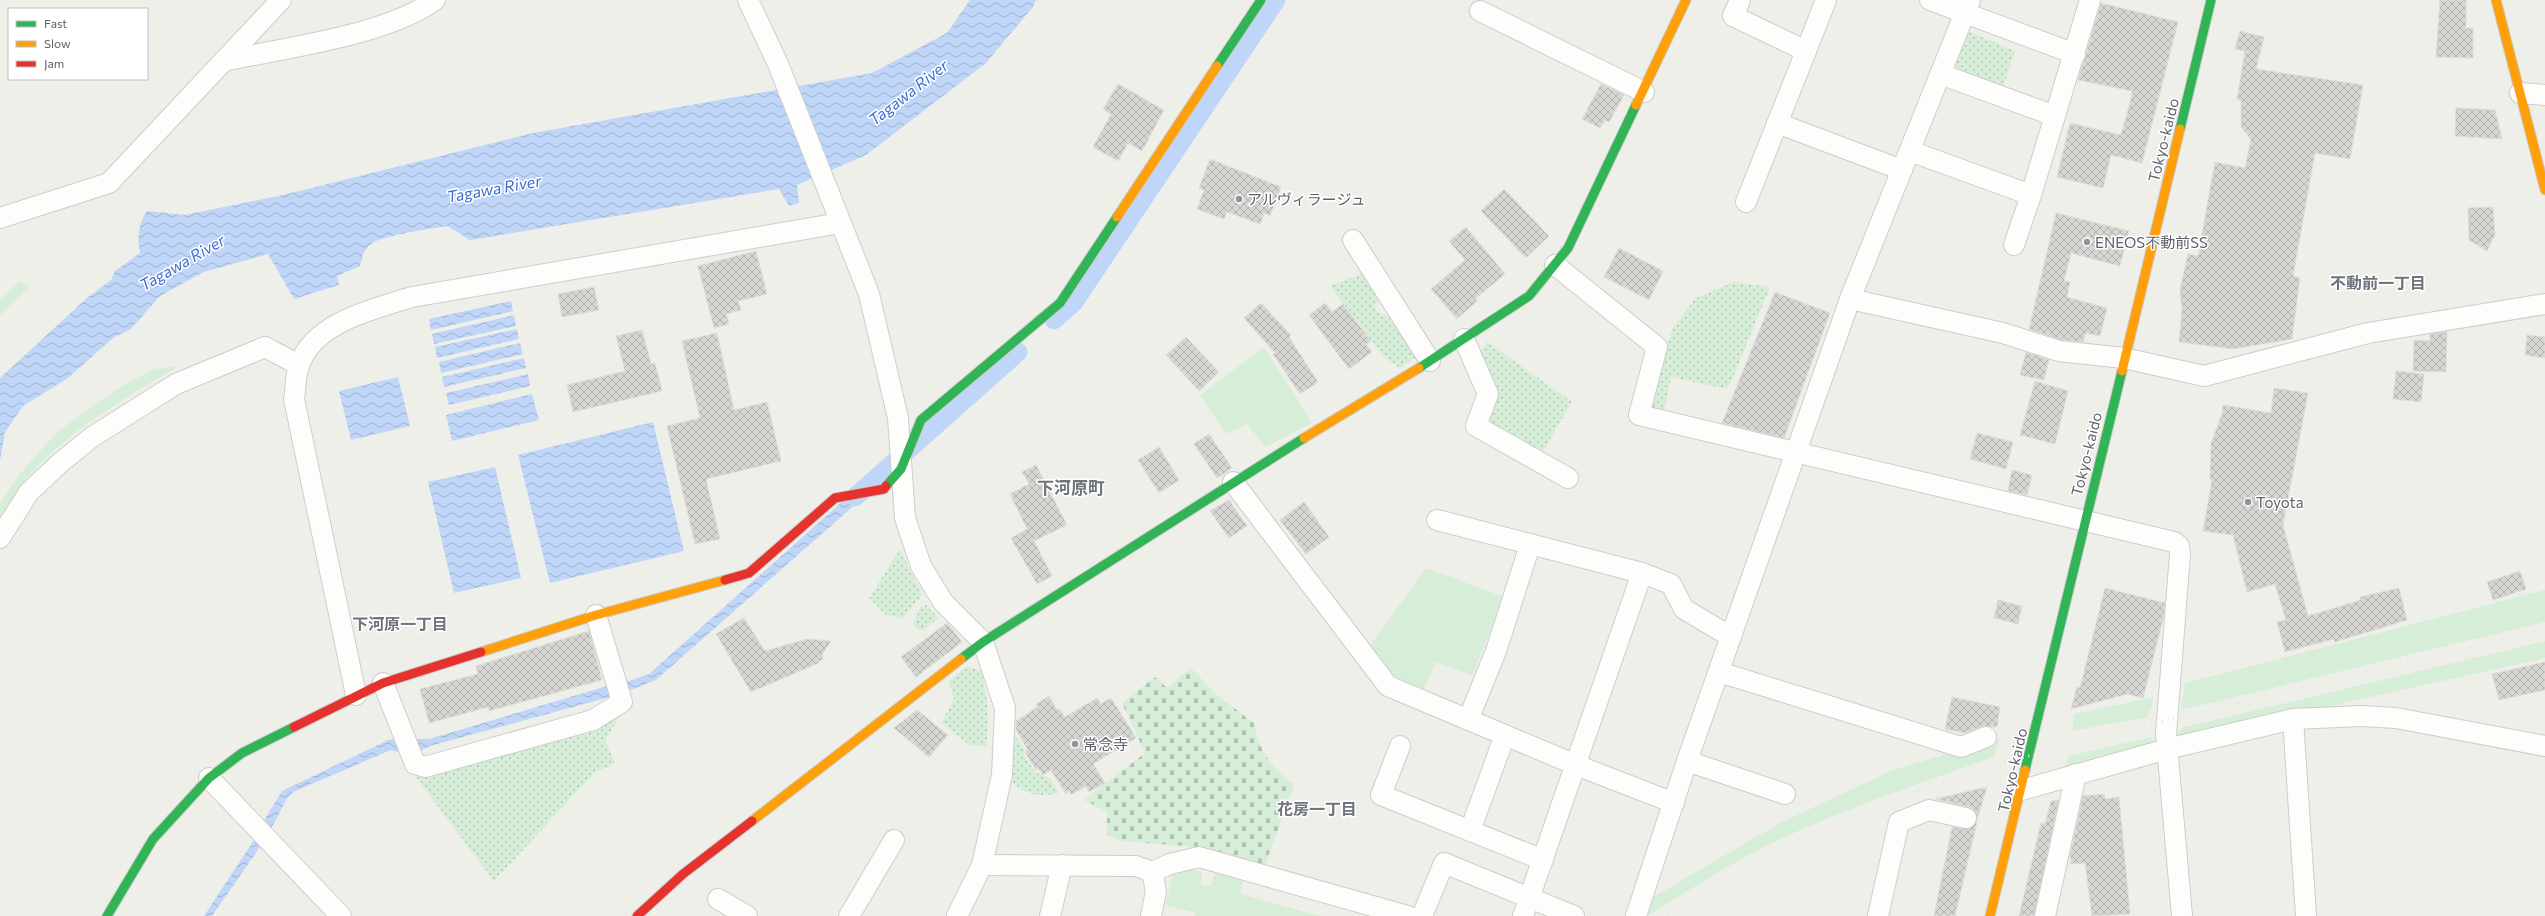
<svg xmlns="http://www.w3.org/2000/svg" width="2545" height="916" viewBox="0 0 2545 916" font-family="Commissioner,'Noto Sans JP',sans-serif">
	<style>
		.grass { fill: #d6edd8 }
		.cemetery { fill: url(#cemetery-stones) }
		.park { fill: url(#park-dots) }
		.water { fill: url(#water-waves) }
		.lines { fill: none; stroke-linecap: round; stroke-linejoin: round }
		.canal { stroke: #bfd6f9; stroke-width: 19 }
		.building { fill: url(#building-cross-hatch); stroke: #deded8 }
		.street-casing { stroke: #cccdcc; stroke-width: 22 }
		.fast-casing { stroke: #cacbcb; stroke-width: 11 }
		.slow-casing { stroke: #cacbcb; stroke-width: 11 }
		.jam-casing { stroke: #cacbcb; stroke-width: 11 }
		.street { stroke: #fdfdfc; stroke-width: 20 }
		.fast { stroke: #30b455; stroke-width: 9 }
		.slow { stroke: #ff9f0a; stroke-width: 9 }
		.jam { stroke: #e5322d; stroke-width: 9 }
		.rail { stroke: #e5e5e5; stroke-width: 3; stroke-dasharray: 1 5; stroke-linecap: butt }
		.poi-dot { fill: #919396; stroke: #fff; stroke-width: 1.5 }
		.labels { text-anchor: middle; dominant-baseline: central; stroke-width: 3; stroke-linejoin: round; paint-order: stroke }
		.street-label { font-size: 15px; fill: #5e6169; stroke: #fff }
		.poi-label { font-size: 15px; fill: #5e6169; stroke: #fff; text-anchor: start }
		.water-label { font-size: 16px; font-style: italic; fill: #3f6ccf; stroke: #fff }
		.neighbourhood-label { font-size: 16px; font-weight: bold; fill: #6f737b; stroke: #fff }
		.quarter-label { font-size: 17px; font-weight: bold; fill: #6f737b; stroke: #fff }
	</style>
	<defs>
		<pattern id="cemetery-stones" width="16" height="16" patternUnits="userSpaceOnUse"><rect width="16" height="16" fill="#d6edd8"/><path d="M2 7V4a2 2 0 0 1 4 0v3zM10 15v-3a2 2 0 0 1 4 0v3z" fill="#b1c3b3"/></pattern>
		<pattern id="park-dots" width="8" height="8" patternUnits="userSpaceOnUse"><rect width="8" height="8" fill="#d6edd8"/><path d="M2 2h.1M6 6h.1" fill="none" stroke="#b1c3b3" stroke-width="1.8" stroke-linecap="round"/></pattern>
		<pattern id="water-waves" width="16" height="10" patternUnits="userSpaceOnUse"><rect width="16" height="10" fill="#bfd6f9"/><path d="M0 5q4-4 8 0t8 0" fill="none" stroke="#9eb1ce"/></pattern>
		<pattern id="building-cross-hatch" width="8" height="8" patternUnits="userSpaceOnUse"><rect width="8" height="8" fill="#d6d6d3"/><path d="M0 0l8 8M0 8l8-8" fill="none" stroke="#b1b1af"/></pattern>
	</defs>
	<rect width="100%" height="100%" fill="#efefea"/>
	<g class="grass">
		<path d="M20 281 28 288 0 315V300Z"/>
		<path d="M1264 347 1312 423 1265 447 1247 424 1226 434 1200 395Z"/>
		<path d="M179 366C123 399 67 431 25 480 15 492 8 509 0 523V504L3 499 19 475 57 432 116 390 153 369Z"/>
		<path d="M1426 568 1504 597 1472 676 1436 662 1424 689 1390 674 1370 646Z"/>
		<path d="M2545 590V622L2181 710 2185 683Z"/>
		<path d="M2545 641V658L2174 741 2181 728Z"/>
		<path d="M2154 697 2148 717 2072 731 2075 714Z"/>
		<path d="M2151 737 2154 745 2064 770 2069 756Z"/>
		<path d="M2000 738 1994 757C1928 780 1862 803 1798 831 1748 852 1694 887 1648 916H1642L1648 900 1780 823 1893 770Z"/>
		<path d="M1175 866 1202 872 1201 884 1211 887 1215 873 1243 881 1240 894 1320 916H1195L1196 913 1165 905Z"/>
	</g>
	<path class="cemetery" d="M1191 668 1218 696 1254 723C1261 755 1269 764 1294 785L1264 868 1186 846 1120 841 1107 834V812L1084 800 1145 753 1122 703 1155 677 1167 688Z"/>
	<g class="park">
		<path d="M1967 31 2015 51 2003 87 1959 71 1953 64Z"/>
		<path d="M1363 273 1379 299 1374 306 1377 312 1389 317 1419 355 1400 368 1384 357 1330 286Z"/>
		<path d="M1734 282 1770 287 1732 380 1726 389 1671 377 1664 411 1648 407 1673 327 1696 298Z"/>
		<path d="M1487 342 1572 402 1543 451 1485 419 1498 389 1480 352Z"/>
		<path d="M900 549 922 595 902 619 885 614 869 598Z"/>
		<path d="M926 605 938 618 924 630 917 629 913 623 921 607Z"/>
		<path d="M966 666 981 671C988 697 990 720 986 746L970 745 941 723 954 699 949 682Z"/>
		<path d="M621 714 605 741 615 763 594 773 494 881 416 777 592 727Z"/>
		<path d="M1014 732 1024 749 1023 753 1035 772 1051 779 1059 793C1038 797 1030 796 1013 783Z"/>
	</g>
	<g class="water">
		<path d="M970 0H1036L1033 7 986 63 866 155 797 185 799 203 789 206 779 189 470 240 447 226C430 229 383 235 371 244 363 250 362 258 360 266L337 276 339 285 294 299 268 254 204 272 160 296 131 329 113 338 68 378 23 406 5 432 0 461V378L88 297 111 280 115 271 140 253C137 237 138 225 147 211L185 215 283 195 533 133 872 73 947 33Z"/>
		<path d="M511 301 513 311 431 330 429 319Z"/>
		<path d="M514 315 516 326 434 344 432 334Z"/>
		<path d="M517 329 519 339 437 358 435 347Z"/>
		<path d="M520 343 523 354 441 373 439 362Z"/>
		<path d="M524 358 526 368 444 387 442 377Z"/>
		<path d="M528 374 530 386 449 405 446 393Z"/>
		<path d="M398 377 410 426 351 440 339 391Z"/>
		<path d="M532 394 539 420 452 441 446 415Z"/>
		<path d="M653 422 684 551 550 583 518 455Z"/>
		<path d="M495 467 521 578 454 593 428 482Z"/>
		<path d="M843 501 858 502 656 680 628 691 626 682 649 674Z"/>
		<path d="M607 686 610 697 430 746 418 752 413 739H429Z"/>
		<path d="M395 739 401 753 391 750 293 792 286 800 270 831 263 822 282 791 388 740Z"/>
		<path d="M256 837 262 844 212 916H204Z"/>
	</g>
	<g class="lines">
		<g class="canal">
			<path d="M1054 320 1074 302 1276 0"/>
			<path d="M855 497 1018 352"/>
		</g>
	</g>
	<g class="building">
		<path d="M2440 0H2466V28H2473V58L2436 57Z"/>
		<path d="M2101 3 2178 22 2142 163 2111 155 2103 188 2057 177 2070 123 2121 135 2132 95V91L2078 80Z"/>
		<path d="M2240 31 2264 37 2256 69 2363 85 2350 159 2315 153 2293 276 2300 278 2292 339 2233 349 2179 342 2182 310 2180 289 2188 254 2198 256 2215 162 2245 168 2251 139 2241 127V101L2237 99 2245 51 2235 49Z"/>
		<path d="M1118 84 1164 110 1142 151 1128 143 1118 161 1093 147 1111 114 1103 109Z"/>
		<path d="M1601 84 1624 95 1609 122 1605 120 1600 128 1582 119Z"/>
		<path d="M2456 108 2495 110 2502 139 2455 136Z"/>
		<path d="M1210 159 1281 187 1270 216 1264 213 1260 224 1227 212 1224 219 1197 209 1204 190 1199 188Z"/>
		<path d="M1504 189 1549 236 1526 258 1481 211Z"/>
		<path d="M2493 207 2495 235 2487 251 2469 240 2468 208Z"/>
		<path d="M2056 213 2129 231 2120 266 2071 253 2064 281 2070 282 2067 297 2107 308 2100 336 2086 333 2083 342 2061 340 2029 329Z"/>
		<path d="M1466 227 1505 274 1475 299 1477 301 1457 319 1431 289 1465 260 1449 241Z"/>
		<path d="M1619 248 1663 271 1649 300 1604 277Z"/>
		<path d="M756 251 767 294 738 301 741 310 726 314 729 324 714 328 698 266Z"/>
		<path d="M594 287 599 310 562 317 558 294Z"/>
		<path d="M1775 292 1830 313 1784 438 1722 423Z"/>
		<path d="M1261 303 1291 335 1289 337 1318 382 1300 394 1273 354 1275 353 1244 318Z"/>
		<path d="M1325 303 1332 312 1343 304 1371 341 1366 344 1372 352 1349 369 1309 315Z"/>
		<path d="M642 330 651 364 655 363 662 391 573 412 567 385 625 371 616 336Z"/>
		<path d="M2447 332 2446 372 2413 371 2414 340 2430 341V334Z"/>
		<path d="M717 333 734 410 767 402 781 461 706 479 720 539 695 544 667 426 700 418 682 341Z"/>
		<path d="M2527 335 2545 337V358L2525 355Z"/>
		<path d="M1186 337 1219 372 1199 391 1166 355Z"/>
		<path d="M2026 352 2049 360 2044 380 2020 375Z"/>
		<path d="M2396 371 2424 374 2421 402 2393 399Z"/>
		<path d="M2035 381 2068 391 2055 444 2020 435Z"/>
		<path d="M2274 388 2308 393 2283 525 2308 616 2361 600 2360 597 2399 588 2407 620 2335 642 2334 639 2285 652 2277 622 2286 620 2275 584 2247 592 2233 535 2203 531 2212 480 2210 479 2211 443 2222 414 2223 405 2271 413Z"/>
		<path d="M1977 433 2013 442 2006 469 1970 459Z"/>
		<path d="M1209 434 1232 468 1217 478 1194 444Z"/>
		<path d="M1159 447 1179 480 1159 493 1138 460Z"/>
		<path d="M1036 465 1067 525 1034 541 1052 576 1037 584 1011 538 1027 529 1010 494 1029 484 1022 472Z"/>
		<path d="M2012 470 2032 475 2027 495 2008 491Z"/>
		<path d="M1229 500 1247 526 1229 538 1210 511Z"/>
		<path d="M1304 502 1329 537 1306 554 1280 520Z"/>
		<path d="M2520 571 2526 589 2493 600 2487 582Z"/>
		<path d="M2105 588 2165 603 2164 615 2143 698 2127 694 2071 709 2077 687 2080 688Z"/>
		<path d="M1998 600 2022 606 2018 624 1994 618Z"/>
		<path d="M744 618 765 651 807 639 831 641 822 655 823 659 818 662 819 663 751 692 716 634Z"/>
		<path d="M947 623 962 642 916 677 901 657Z"/>
		<path d="M589 631 602 680 489 711 488 707 429 723 420 689 478 674 476 666Z"/>
		<path d="M2545 662V690L2499 700 2492 674Z"/>
		<path d="M1049 696 1057 710 1060 709 1065 717 1097 698 1101 704 1111 698 1136 738 1093 764 1105 783 1089 792 1086 786 1071 795 1069 791 1066 794 1051 770 1043 775 1038 768 1036 770 1025 752 1028 750 1016 730V721L1038 707 1036 704Z"/>
		<path d="M1952 697 2000 707 1997 727 1982 726 1965 733 1945 729Z"/>
		<path d="M917 710 948 735 929 757 894 728Z"/>
		<path d="M1987 787 1977 819 1974 810 1969 807 1935 799Z"/>
		<path d="M2104 794 2105 799 2119 797 2130 914 2092 916 2085 863 2071 864 2070 856 2083 796Z"/>
		<path d="M2059 800 2034 916H2019L2041 823 2045 824 2051 801Z"/>
		<path d="M1977 822 1955 916H1934L1952 827 1969 829Z"/>
	</g>
	<g class="lines">
		<defs>
			<g id="street">
				<path d="M748 0 778 64 869 294 898 418 905 518 921 566 943 602 983 642 1005 708 1002 775 982 865 957 916"/>
				<path d="M1740 0 1733 16 1806 51 1746 202"/>
				<path d="M1930 0 2075 54"/>
				<path d="M1480 11 1644 92"/>
				<path d="M1806 51 1826 0"/>
				<path d="M224 61C283 48 388 35 435 0"/>
				<path d="M1940 74 2055 116"/>
				<path d="M2520 93 2545 95"/>
				<path d="M1777 123 1902 170"/>
				<path d="M1910 151 2031 195 2014 245"/>
				<path d="M2031 195 2090 0"/>
				<path d="M0 218 109 183 281 0"/>
				<path d="M1353 240 1430 361"/>
				<path d="M1555 265 1657 347 1639 415 2174 542 2179 546 2180 554 2166 734 2182 916"/>
				<path d="M1850 299 2003 333 2059 351 2124 358 2204 376 2368 333 2545 304"/>
				<path d="M1464 339 1488 394 1476 426 1568 478"/>
				<path d="M1233 482 1388 686 1576 765 1674 803"/>
				<path d="M1437 520 1642 573 1671 584 1684 609 1731 637"/>
				<path d="M0 538 29 492 60 463 92 437 176 384 265 347 299 365"/>
				<path d="M1719 672 1961 747 1986 737"/>
				<path d="M383 683 415 764 425 767 593 720 622 702 596 615"/>
				<path d="M356 695 294 399C296 389 295 376 299 366 313 322 374 309 412 297L840 223"/>
				<path d="M2293 719 2306 916"/>
				<path d="M1468 720 1496 651 1530 545"/>
				<path d="M1400 746 1381 795 1543 860"/>
				<path d="M1687 761 1785 794"/>
				<path d="M209 778 341 916"/>
				<path d="M2022 790 2167 749 2293 719 2361 716 2396 718 2545 746"/>
				<path d="M1470 831 1505 735"/>
				<path d="M982 865 1136 866 1152 872 1170 864 1199 857 1408 916"/>
				<path d="M718 899 747 916"/>
				<path d="M849 916 894 840"/>
				<path d="M1050 916 1062 865"/>
				<path d="M1151 916 1156 891 1152 872"/>
				<path d="M1422 916 1444 863 1574 916"/>
				<path d="M1523 916 1642 573"/>
				<path d="M1636 916 1687 761 1850 299 1970 0"/>
				<path d="M1878 916 1899 822 1929 810 1966 818"/>
				<path d="M2045 916 2076 774"/>
			</g>
			<g id="fast">
				<path d="M1217 66 1261 0"/>
				<path d="M2180 129 2211 0"/>
				<path d="M1419 368 1529 296 1568 248 1636 105"/>
				<path d="M886 486 901 469 921 420 1060 303 1117 217"/>
				<path d="M961 659 983 642 1304 438"/>
				<path d="M2025 770 2122 371"/>
				<path d="M107 916 153 839 209 778 242 753 294 727"/>
			</g>
			<g id="slow">
				<path d="M2496 0 2545 190"/>
				<path d="M1636 105 1686 0"/>
				<path d="M1117 217 1217 66"/>
				<path d="M2122 371 2180 129"/>
				<path d="M1304 438 1419 368"/>
				<path d="M481 652 596 615 725 580"/>
				<path d="M752 821 961 659"/>
				<path d="M1990 916 2025 770"/>
			</g>
			<g id="jam">
				<path d="M725 580 749 573 835 498 884 489 886 486"/>
				<path d="M294 727 383 683 481 652"/>
				<path d="M637 916 683 874 752 821"/>
			</g>
		</defs>
		<use href="#street" class="street-casing"/>
		<use href="#fast" class="fast-casing"/>
		<use href="#slow" class="slow-casing"/>
		<use href="#jam" class="jam-casing"/>
		<use href="#street" class="street"/>
		<use href="#fast" class="fast"/>
		<use href="#slow" class="slow"/>
		<use href="#jam" class="jam"/>
		<path class="rail" d="M1668 916C1828 803 2018 756 2205 711 2318 684 2432 657 2545 630"/>
	</g>
	<g class="poi-dot">
		<circle cx="1239" cy="199" r="4"/>
		<circle cx="2087" cy="242" r="4"/>
		<circle cx="2248" cy="502" r="4"/>
		<circle cx="1075" cy="744" r="4"/>
	</g>
	<g class="labels">
		<g class="street-label">
			<text transform="translate(2163 140) rotate(-76)">Tokyo-kaido</text>
			<text transform="translate(2086 454) rotate(-76)">Tokyo-kaido</text>
			<text transform="translate(2012 770) rotate(-77)">Tokyo-kaido</text>
		</g>
		<g class="poi-label">
			<text x="1247" y="199">アルヴィラージュ</text>
			<text x="2095" y="242">ENEOS不動前SS</text>
			<text x="2256" y="502">Toyota</text>
			<text x="1083" y="744">常念寺</text>
		</g>
		<g class="water-label">
			<text transform="translate(908 92) rotate(-38)">Tagawa River</text>
			<text transform="translate(494 188) rotate(-10)">Tagawa River</text>
			<text transform="translate(182 262) rotate(-30)">Tagawa River</text>
		</g>
		<g class="neighbourhood-label">
			<text x="2378" y="282">不動前一丁目</text>
			<text x="400" y="623">下河原一丁目</text>
			<text x="1317" y="808">花房一丁目</text>
		</g>
		<g class="quarter-label">
			<text x="1071" y="487">下河原町</text>
		</g>
	</g>
	<rect x="8" y="8" width="140" height="72" fill="#ffffff" stroke="#bfc0c3"/>
	<rect x="16" y="21" width="20" height="6" fill="#30b455" stroke="#bfc0c3"/>
	<text x="44" y="28" font-size="12" fill="#5e6169">Fast</text>
	<rect x="16" y="41" width="20" height="6" fill="#ff9f0a" stroke="#bfc0c3"/>
	<text x="44" y="48" font-size="12" fill="#5e6169">Slow</text>
	<rect x="16" y="61" width="20" height="6" fill="#e5322d" stroke="#bfc0c3"/>
	<text x="44" y="68" font-size="12" fill="#5e6169">Jam</text>
</svg>
